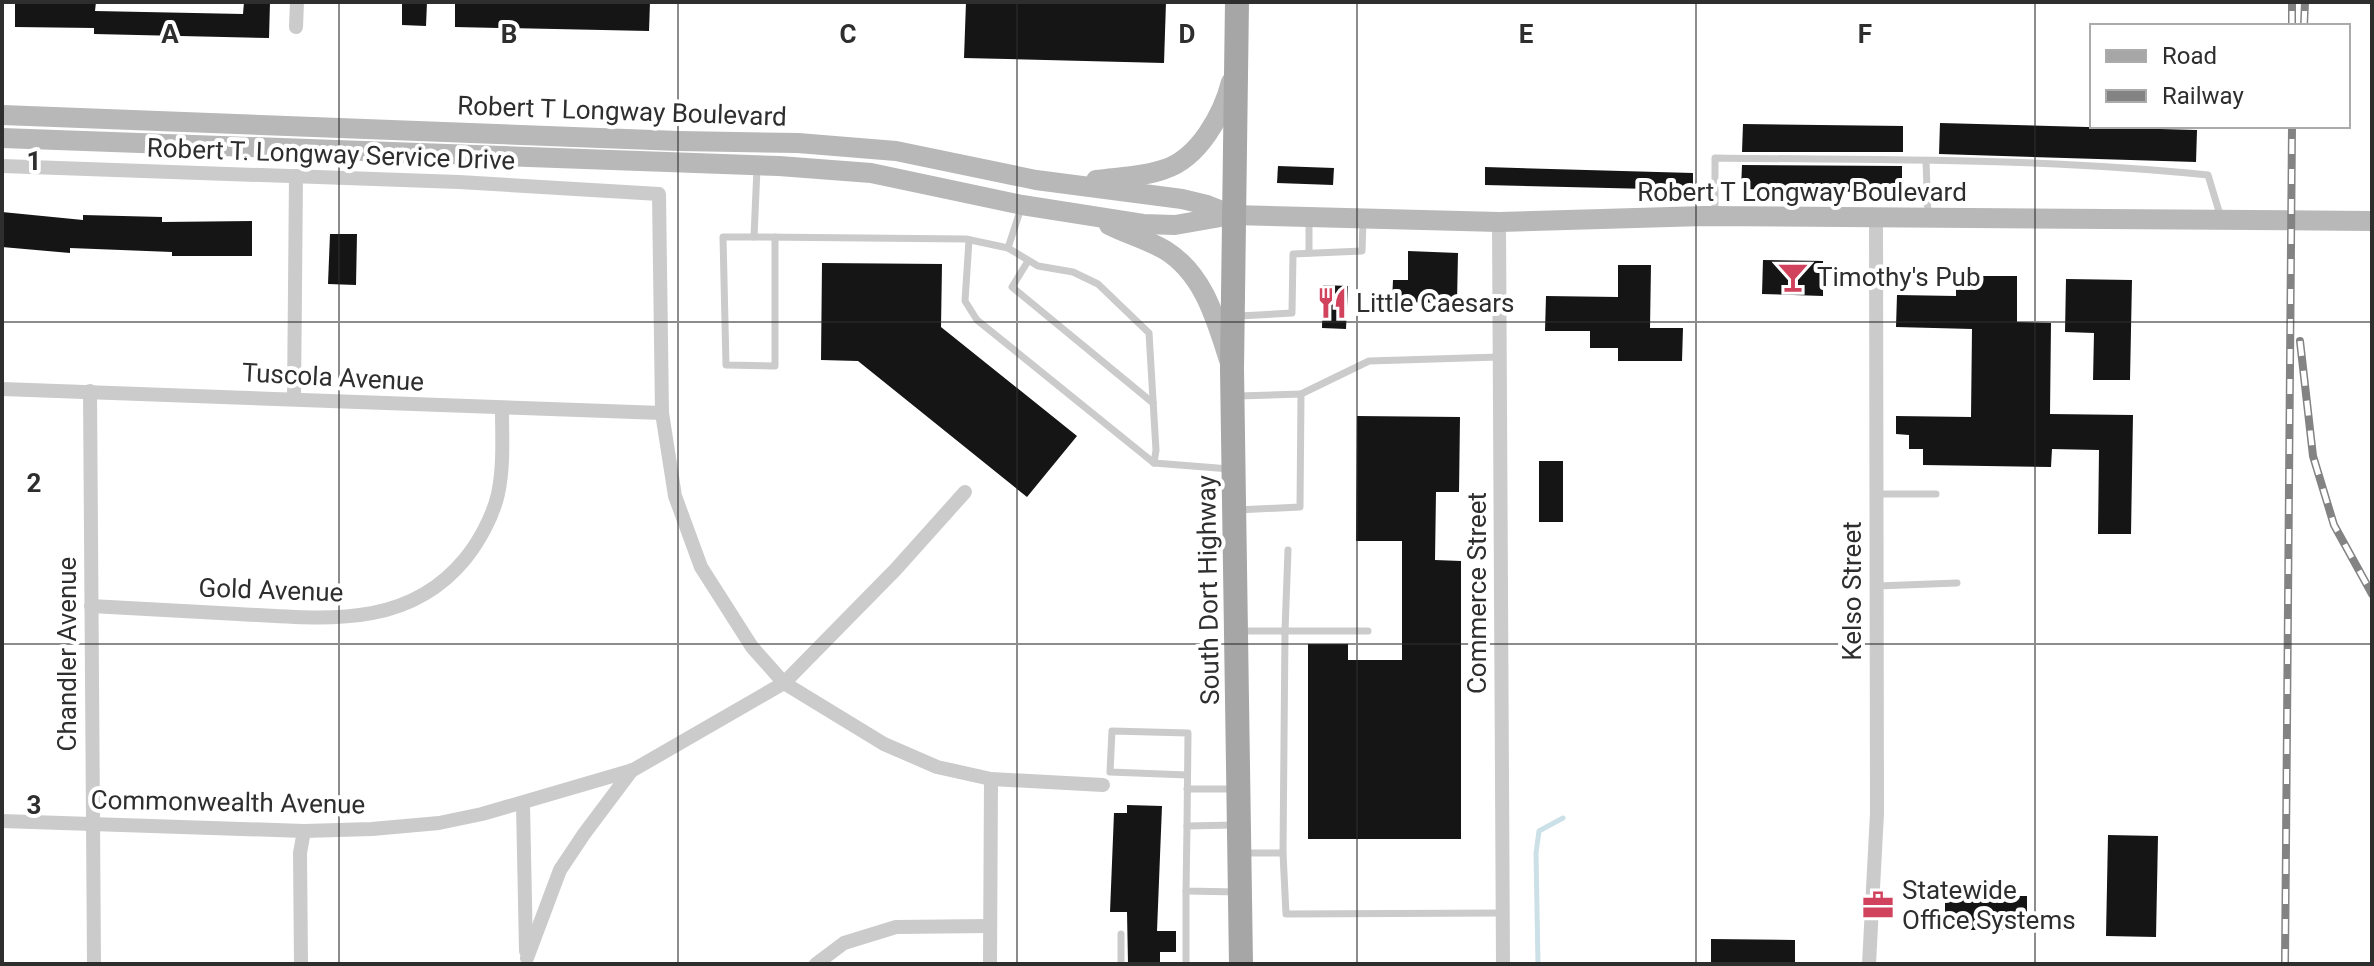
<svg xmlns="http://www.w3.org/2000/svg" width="2374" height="966" viewBox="0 0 2374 966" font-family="Roboto,sans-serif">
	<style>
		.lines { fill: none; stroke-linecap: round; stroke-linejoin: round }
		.stream { stroke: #cbe0e7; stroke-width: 5 }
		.building { fill: #151515 }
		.lane { stroke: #cbcbcb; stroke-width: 7 }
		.street { stroke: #cbcbcb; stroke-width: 14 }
		.secondary { stroke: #b8b8b8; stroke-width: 20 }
		.primary { stroke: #a6a6a6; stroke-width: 24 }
		.rail-casing { stroke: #838383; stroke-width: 8 }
		.rail { stroke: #fff; stroke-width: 5; stroke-dasharray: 15; stroke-linecap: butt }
		.grid { fill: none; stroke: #2e2e2e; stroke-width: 2; stroke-opacity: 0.55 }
		.labels { text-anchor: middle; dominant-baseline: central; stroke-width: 8; stroke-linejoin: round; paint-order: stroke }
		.street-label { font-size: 26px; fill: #2e2e2e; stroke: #fff }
		.poi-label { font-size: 26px; fill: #2e2e2e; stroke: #fff; text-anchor: start }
		.grid-label { font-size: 26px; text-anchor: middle; font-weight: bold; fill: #2e2e2e; stroke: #fff; stroke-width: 8; stroke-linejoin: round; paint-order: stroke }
	</style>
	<rect width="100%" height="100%" fill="#fff"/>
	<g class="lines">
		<path class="stream" d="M1538 964 1536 853 1539 831 1563 818"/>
	</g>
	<g class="building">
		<path d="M15 2H96L95 11 243 14 244 2H270L269 38 94 34V28L15 27Z"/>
		<path d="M402 2H427L426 26 402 25Z"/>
		<path d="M455 2H650L649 31 455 27Z"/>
		<path d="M966 2H1166L1164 63 964 58Z"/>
		<path d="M1940 123 2197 130 2196 162 1939 154Z"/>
		<path d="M1743 124 1903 126V152H1742Z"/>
		<path d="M1742 165 1902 166V193L1741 189Z"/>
		<path d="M1278 166 1334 168 1333 185 1277 183Z"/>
		<path d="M1485 167 1693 173V190L1485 185Z"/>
		<path d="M2 212 83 220V215L162 217V222L252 221V256H172V252L70 248V253L2 247Z"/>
		<path d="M330 234H357L356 285 328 284Z"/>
		<path d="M1408 251 1458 253 1457 303 1392 302 1393 280H1408Z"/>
		<path d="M1763 260 1823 261V296L1762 294Z"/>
		<path d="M822 263 942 264 941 327 1077 436 1027 497 858 361 821 360Z"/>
		<path d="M1618 265H1651L1650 328H1683L1682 361H1618V348H1590V331H1545L1546 296 1618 297Z"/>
		<path d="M1956 276H2017V322L2051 323 2050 414 2133 415 2131 534H2098L2099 450 2052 449 2051 467 1923 465V449H1909V435L1896 434V416L1971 417 1972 329 1896 327 1897 295 1956 296Z"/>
		<path d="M2066 279 2132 280 2130 380H2093L2094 333 2065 332Z"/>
		<path d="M1323 285 1348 286 1346 329 1322 328Z"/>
		<path d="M1357 416 1460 417 1459 492H1436L1435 560 1461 561V839H1308V644H1348V660H1402V541H1356Z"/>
		<rect x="1539" y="461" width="24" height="61"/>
		<path d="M1127 805 1162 806 1157 931H1176V952H1160V964H1128L1127 912H1110L1114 813H1127Z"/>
		<path d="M2108 835 2158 836 2156 937 2106 936Z"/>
		<rect x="1945" y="896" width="82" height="34"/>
		<path d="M1711 939 1795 940V964H1711Z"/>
	</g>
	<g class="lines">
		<g class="lane">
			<path d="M1926 161 1928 216"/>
			<path d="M757 168 754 237 966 239 1008 248 1038 266 1073 272 1098 284 1149 333 1156 450 1154 463 1230 469"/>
			<path d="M1715 215V158C1879 160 2045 158 2208 175L2221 218"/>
			<path d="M754 237H723L726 365 775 366V237"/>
			<path d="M969 240 965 301 977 320 1154 463"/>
			<path d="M1008 248 1021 208"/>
			<path d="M1309 253V219"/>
			<path d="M1028 261 1012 287 1153 403"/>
			<path d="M1239 316 1292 313 1293 254 1362 251 1363 222"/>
			<path d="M1301 394 1369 361 1499 357"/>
			<path d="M1876 494H1936"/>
			<path d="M1237 510 1300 507 1301 394 1238 396"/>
			<path d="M1288 550 1285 631H1368"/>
			<path d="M1877 586 1957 583"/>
			<path d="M1241 631H1285L1283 853"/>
			<path d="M1187 789H1233"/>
			<path d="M1235 825 1187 826 1186 891 1238 892"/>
			<path d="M1187 826 1188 733 1112 731 1110 772 1187 775"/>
			<path d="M1245 853H1283L1286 914 1502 913"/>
			<path d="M1186 891V964"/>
			<path d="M1121 964V934"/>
		</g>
		<g class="street">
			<path d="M296 27 297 2"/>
			<path d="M2 166 459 182 659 194 662 413 675 496 701 567 752 647 784 683 884 744 937 767 991 779 1103 785"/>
			<path d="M1499 222 1503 964"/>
			<path d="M2 389 662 413"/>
			<path d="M90 391 94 964"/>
			<path d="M294 399 296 176"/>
			<path d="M91 606C140 609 189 611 238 614 321 618 406 631 465 559 479 542 493 516 498 494 504 466 502 437 502 409"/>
			<path d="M523 804 526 951"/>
			<path d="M2 821 304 831 372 829 439 823 482 814 633 770 784 683 896 569 965 492"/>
			<path d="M527 958 560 870 584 834 632 770"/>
			<path d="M301 964 300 853 304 831"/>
			<path d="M816 964 844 943 896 927 989 926"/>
			<path d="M990 964 991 779"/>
			<path d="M1869 964 1877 813 1876 218"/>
		</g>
		<g class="secondary">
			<path d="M2 115 679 141 798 143 896 151 1036 180 1182 199 1207 205 1232 215"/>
			<path d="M2 138 779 166 871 173 1022 205 1143 224 1175 225 1232 215 1499 222 1704 216 2372 221"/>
			<path d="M1096 180C1118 177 1143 177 1165 169 1199 158 1223 114 1231 82"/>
			<path d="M1109 225C1127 234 1148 240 1165 250 1204 274 1216 320 1229 360"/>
		</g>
		<path class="primary" d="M1237 2 1232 369 1241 964"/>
		<defs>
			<g id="rail">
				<path d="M2292 26V2"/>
				<path d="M2304 26 2305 2"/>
				<path d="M2300 341 2313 456 2334 525 2372 594"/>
				<path d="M2285 964 2292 126"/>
			</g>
		</defs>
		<use href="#rail" class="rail-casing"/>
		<use href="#rail" class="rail"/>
	</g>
	<path class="grid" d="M339 2V964M678 2V964M1017 2V964M1357 2V964M1696 2V964M2035 2V964M2 322H2372M2 644H2372"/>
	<defs>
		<symbol id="bar-bare" viewBox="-9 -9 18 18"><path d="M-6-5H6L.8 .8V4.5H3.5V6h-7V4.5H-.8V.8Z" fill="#d1435d" stroke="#fff" stroke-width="2.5" paint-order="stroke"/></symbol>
		<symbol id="restaurant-bare" viewBox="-9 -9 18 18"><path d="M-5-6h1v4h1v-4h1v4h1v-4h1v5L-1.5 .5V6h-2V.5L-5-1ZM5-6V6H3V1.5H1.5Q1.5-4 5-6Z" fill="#d1435d" stroke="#fff" stroke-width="2.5" paint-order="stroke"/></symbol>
		<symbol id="office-bare" viewBox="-9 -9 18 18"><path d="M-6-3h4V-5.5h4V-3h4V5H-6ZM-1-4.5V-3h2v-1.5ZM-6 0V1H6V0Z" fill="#d1435d" stroke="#fff" stroke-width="2.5" paint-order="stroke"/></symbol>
	</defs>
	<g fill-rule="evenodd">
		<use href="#bar-bare" x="1771" y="255" width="44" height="44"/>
		<use href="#restaurant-bare" x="1310" y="281" width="44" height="44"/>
		<use href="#office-bare" x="1856" y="883" width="44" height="44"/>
	</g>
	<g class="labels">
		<g class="street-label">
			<text transform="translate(622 111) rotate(2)">Robert T Longway Boulevard</text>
			<text transform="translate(331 154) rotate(2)">Robert T. Longway Service Drive</text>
			<text x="1802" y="192">Robert T Longway Boulevard</text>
			<text transform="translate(333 377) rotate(3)">Tuscola Avenue</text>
			<text transform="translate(271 590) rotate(2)">Gold Avenue</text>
			<text transform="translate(1208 590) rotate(-91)">South Dort Highway</text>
			<text transform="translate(1852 591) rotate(-90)">Kelso Street</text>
			<text transform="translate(1477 593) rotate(-90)">Commerce Street</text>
			<text transform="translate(67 654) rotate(-90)">Chandler Avenue</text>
			<text transform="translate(228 802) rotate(1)">Commonwealth Avenue</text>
		</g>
		<g class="poi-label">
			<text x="1817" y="277">Timothy's Pub</text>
			<text x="1356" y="303">Little Caesars</text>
			<text x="1902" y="890">Statewide<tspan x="1902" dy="30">Office Systems</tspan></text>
		</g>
	</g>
	<g class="grid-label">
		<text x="170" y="43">A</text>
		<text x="509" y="43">B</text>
		<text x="848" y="43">C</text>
		<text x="1187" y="43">D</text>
		<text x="1526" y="43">E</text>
		<text x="1865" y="43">F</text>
		<text x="34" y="170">1</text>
		<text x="34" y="492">2</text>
		<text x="34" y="814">3</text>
	</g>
	<rect width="2374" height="966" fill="none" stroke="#2e2e2e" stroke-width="8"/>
	<rect x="2090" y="24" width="260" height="104" fill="#ffffff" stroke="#ababab" stroke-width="2"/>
	<rect x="2106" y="50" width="40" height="12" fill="#a6a6a6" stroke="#ababab" stroke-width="2"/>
	<text x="2162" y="64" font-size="24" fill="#2e2e2e">Road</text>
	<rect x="2106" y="90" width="40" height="12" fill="#838383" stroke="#ababab" stroke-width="2"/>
	<text x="2162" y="104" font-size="24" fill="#2e2e2e">Railway</text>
</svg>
